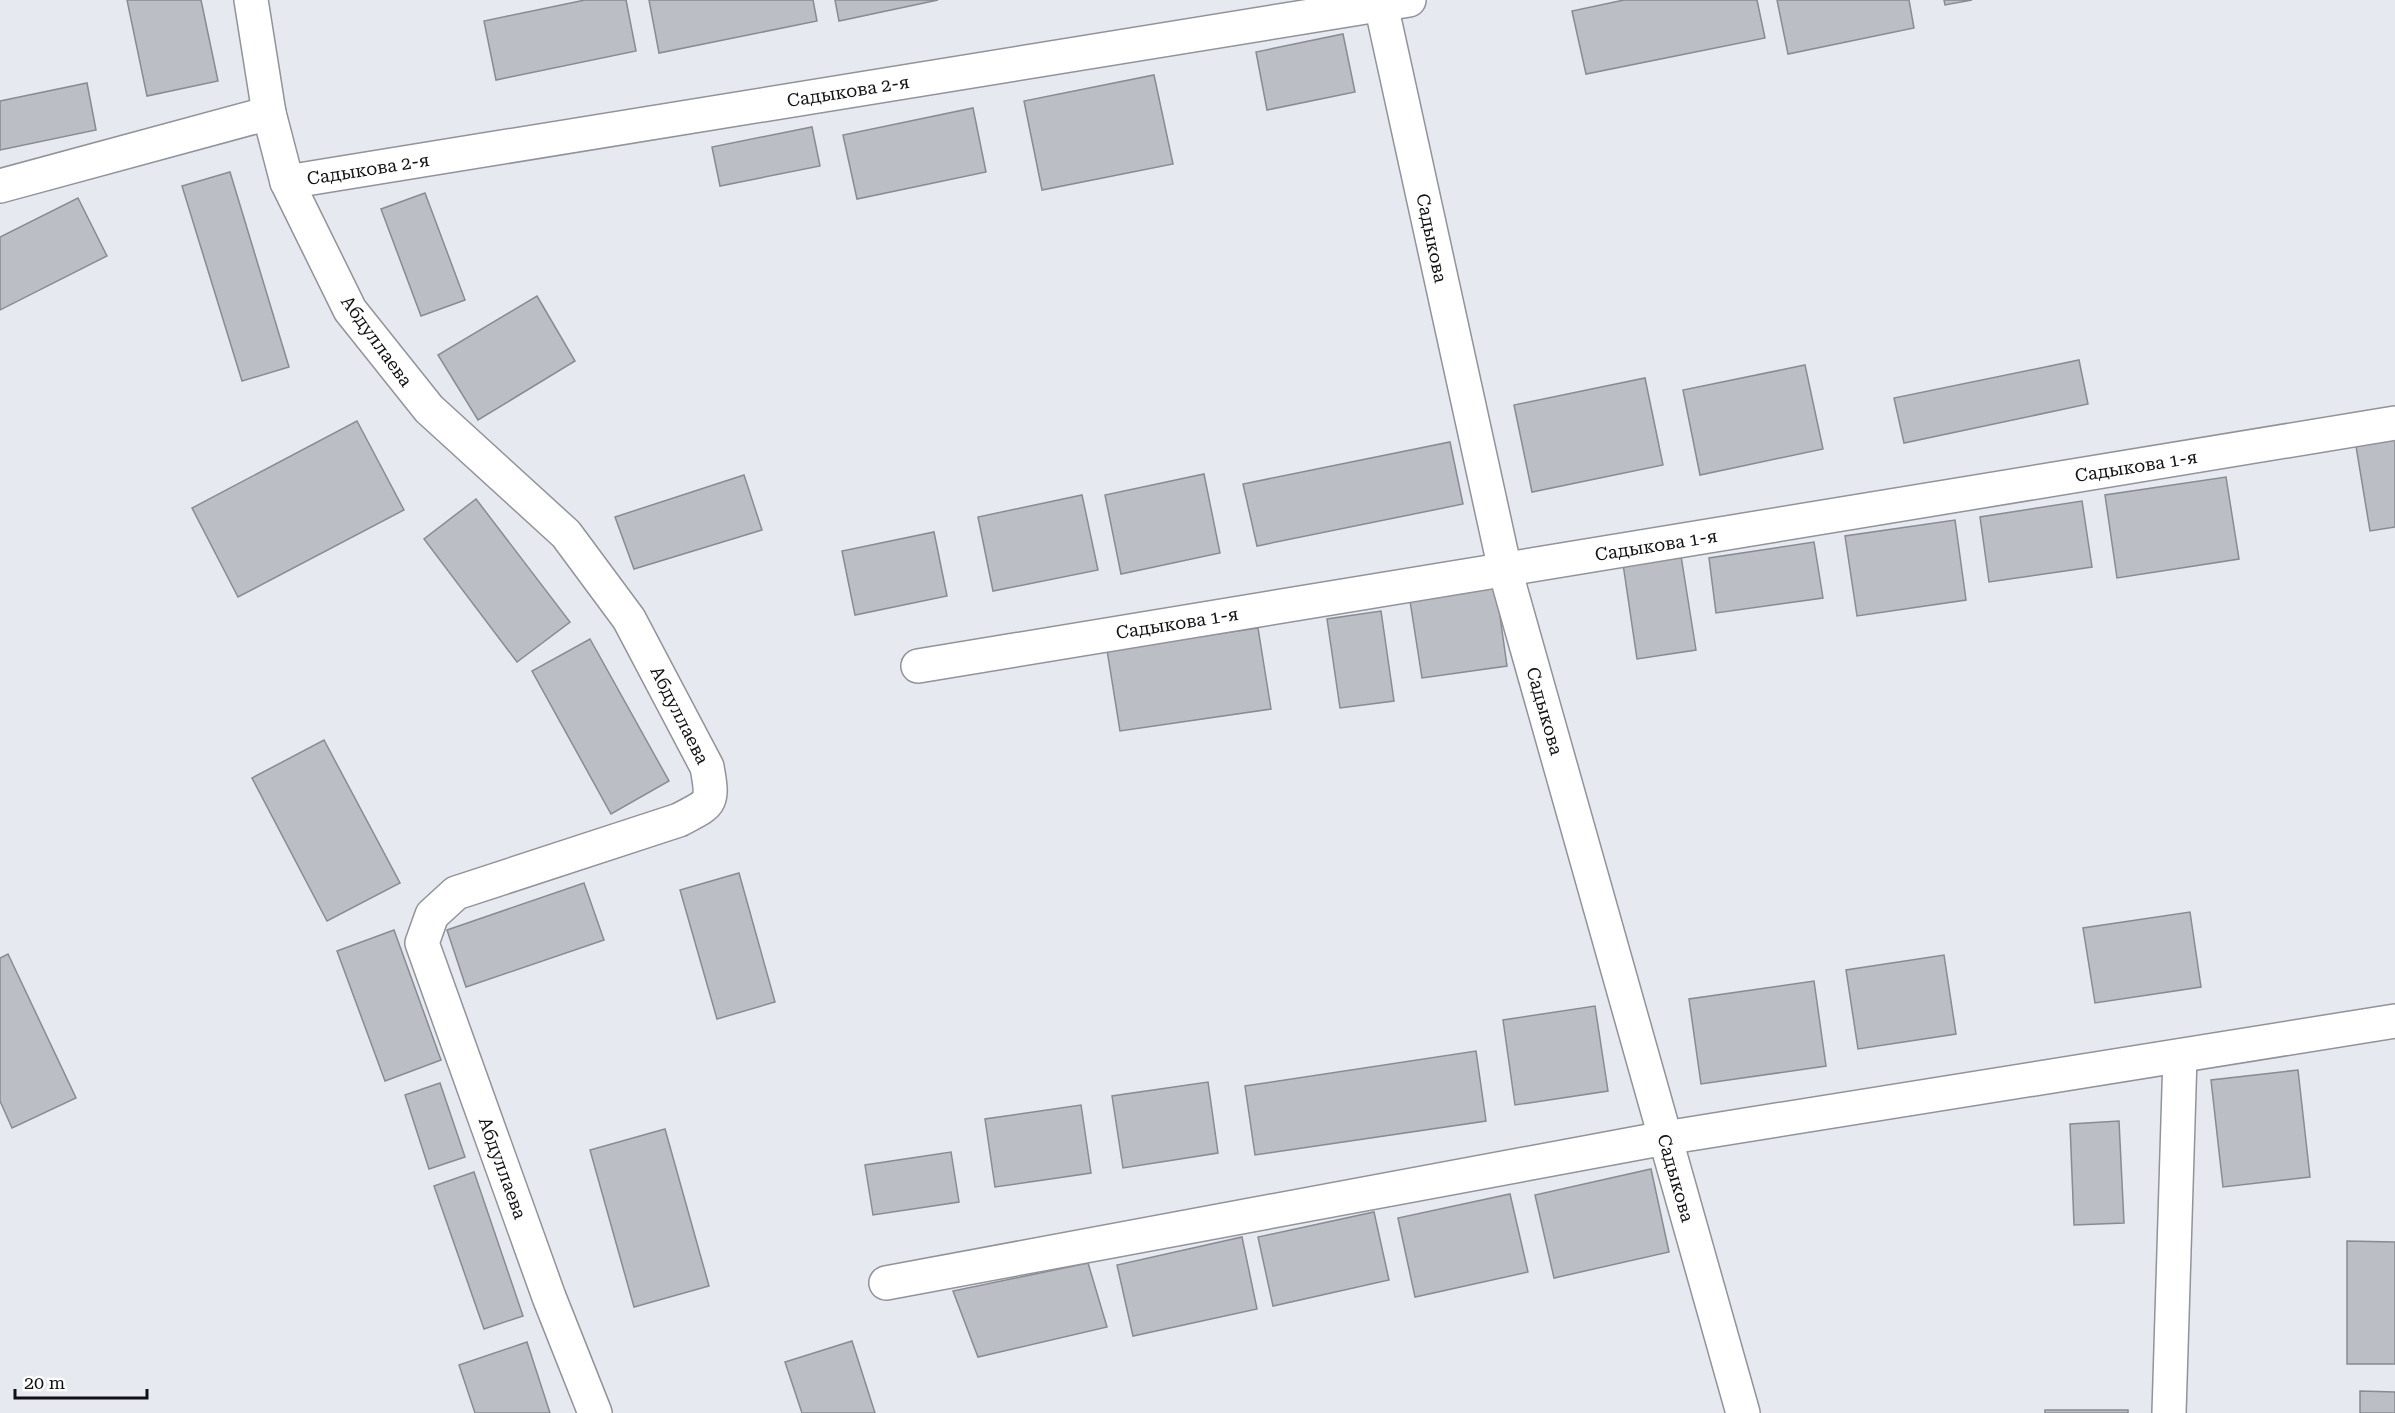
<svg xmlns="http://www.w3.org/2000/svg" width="2395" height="1413" viewBox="0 0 2395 1413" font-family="'Roboto Serif',serif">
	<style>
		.building { fill: #bbbec5; stroke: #898b92; stroke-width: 1.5 }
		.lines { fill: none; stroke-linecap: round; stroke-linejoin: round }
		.minor-casing { stroke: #91939a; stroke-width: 36 }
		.minor { stroke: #fff; stroke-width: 33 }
		.labels { text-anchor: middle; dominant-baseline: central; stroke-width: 5; stroke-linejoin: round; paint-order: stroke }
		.street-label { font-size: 18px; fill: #101113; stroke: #fff }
	</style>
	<rect width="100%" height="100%" fill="#e6e9f0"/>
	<g class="building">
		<path d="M127 0H201L218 81 147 96Z"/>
		<path d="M585 0H626L636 51 496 80 484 21Z"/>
		<path d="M649 0H813L817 21 659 53Z"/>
		<path d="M835 0H938L839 21Z"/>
		<path d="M1624 0H1757L1765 38 1586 74 1572 11Z"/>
		<path d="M1777 0H1909L1914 28 1788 54Z"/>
		<path d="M1944 0H1972L1945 5Z"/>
		<path d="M1343 34 1355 92 1267 110 1256 52Z"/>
		<path d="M1154 75 1173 164 1042 190 1024 101Z"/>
		<path d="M87 83 96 130 0 150V101Z"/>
		<path d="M973 108 986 172 857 199 843 135Z"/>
		<path d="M812 127 820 166 720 186 712 147Z"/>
		<path d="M230 172 289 367 242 381 182 186Z"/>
		<path d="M425 193 465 300 421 316 381 209Z"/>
		<path d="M78 198 107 256 0 310V237Z"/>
		<path d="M537 296 575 361 478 420 438 355Z"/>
		<path d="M2079 360 2088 404 1904 443 1894 398Z"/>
		<path d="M1805 365 1823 449 1700 475 1683 390Z"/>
		<path d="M1645 378 1663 465 1532 492 1514 405Z"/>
		<path d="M357 421 404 510 238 597 192 508Z"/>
		<path d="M2395 439V527L2370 531 2356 446Z"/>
		<path d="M1450 442 1463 504 1257 546 1243 484Z"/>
		<path d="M1204 474 1220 553 1121 574 1105 495Z"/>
		<path d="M744 475 762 530 634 569 615 517Z"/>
		<path d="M2226 477 2239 559 2117 578 2105 495Z"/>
		<path d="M1082 495 1098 570 993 591 978 517Z"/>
		<path d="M476 499 570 622 517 662 424 539Z"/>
		<path d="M2082 501 2092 567 1989 582 1980 517Z"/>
		<path d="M1955 520 1966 600 1857 616 1845 536Z"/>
		<path d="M934 532 947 596 855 615 842 551Z"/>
		<path d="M1814 542 1823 598 1716 613 1709 558Z"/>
		<path d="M1681 556 1696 650 1637 659 1623 564Z"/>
		<path d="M1496 588 1507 666 1422 678 1410 601Z"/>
		<path d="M1381 611 1394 701 1340 708 1327 619Z"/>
		<path d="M1258 628 1271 709 1120 731 1107 650Z"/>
		<path d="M590 639 669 781 611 814 532 671Z"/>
		<path d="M324 740 400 883 327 921 252 778Z"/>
		<path d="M739 873 775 1002 717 1019 680 890Z"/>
		<path d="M584 883 604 940 466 987 447 930Z"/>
		<path d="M2190 912 2201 987 2095 1003 2083 928Z"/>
		<path d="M394 930 441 1060 385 1081 337 951Z"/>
		<path d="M8 954 76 1098 12 1128 0 1101V958Z"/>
		<path d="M1944 955 1956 1034 1858 1049 1846 970Z"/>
		<path d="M1814 981 1826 1066 1701 1084 1689 999Z"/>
		<path d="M1595 1006 1608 1091 1515 1105 1503 1020Z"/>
		<path d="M1476 1051 1486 1121 1255 1155 1245 1086Z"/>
		<path d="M2298 1070 2310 1177 2223 1187 2211 1080Z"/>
		<path d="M1208 1082 1218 1153 1123 1168 1112 1096Z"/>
		<path d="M440 1083 465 1157 429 1169 405 1095Z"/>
		<path d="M1081 1105 1091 1173 995 1187 985 1119Z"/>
		<path d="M2119 1121 2124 1223 2074 1225 2070 1124Z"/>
		<path d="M665 1129 709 1286 634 1307 590 1150Z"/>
		<path d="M951 1152 959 1202 873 1215 865 1165Z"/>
		<path d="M1651 1169 1669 1252 1554 1278 1535 1195Z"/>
		<path d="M474 1172 523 1316 484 1329 434 1186Z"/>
		<path d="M1510 1194 1528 1272 1415 1297 1398 1218Z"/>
		<path d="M1374 1212 1389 1280 1273 1306 1258 1237Z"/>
		<path d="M1242 1237 1257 1309 1133 1336 1117 1265Z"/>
		<path d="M2347 1241 2395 1242V1364H2347Z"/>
		<path d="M1088 1263 1107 1327 978 1357 953 1291Z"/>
		<path d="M852 1341 875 1413H802L785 1362Z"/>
		<path d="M527 1342 550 1413H475L459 1365Z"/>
		<path d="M2360 1391 2395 1392V1413H2360Z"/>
		<rect x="2045" y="1410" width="83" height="3"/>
	</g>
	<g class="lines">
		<defs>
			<g id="minor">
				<path d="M251 0 269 113 287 182 350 310 429 409 566 534 629 619 707 767C714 805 711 803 679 820L456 893 432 915 422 943 549 1297 595 1413"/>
				<path d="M1380 0 1505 570 1743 1413"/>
				<path d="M287 182 1409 0"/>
				<path d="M0 186 269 113"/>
				<path d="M918 666 2395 423"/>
				<path d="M886 1283 1665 1138 2395 1021"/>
				<path d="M2169 1413 2180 1056"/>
			</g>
		</defs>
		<use href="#minor" class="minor-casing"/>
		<use href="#minor" class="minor"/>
	</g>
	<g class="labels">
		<g class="street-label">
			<text transform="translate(848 91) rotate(-9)">Садыкова 2-я</text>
			<text transform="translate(368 169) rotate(-9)">Садыкова 2-я</text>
			<text transform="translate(1432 238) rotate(78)">Садыкова</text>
			<text transform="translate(377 341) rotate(54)">Абдуллаева</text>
			<text transform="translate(2136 466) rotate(-9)">Садыкова 1-я</text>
			<text transform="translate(1656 545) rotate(-9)">Садыкова 1-я</text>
			<text transform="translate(1177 623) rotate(-9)">Садыкова 1-я</text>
			<text transform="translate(1545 711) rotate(74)">Садыкова</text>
			<text transform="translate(680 715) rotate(63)">Абдуллаева</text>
			<text transform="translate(503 1168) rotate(70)">Абдуллаева</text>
			<text transform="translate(1676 1178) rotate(74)">Садыкова</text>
		</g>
	</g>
	<path d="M15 1389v9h132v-9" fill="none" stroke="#101113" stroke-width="3"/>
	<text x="24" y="1389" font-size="18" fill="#101113" stroke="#ffffff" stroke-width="4.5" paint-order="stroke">20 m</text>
</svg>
